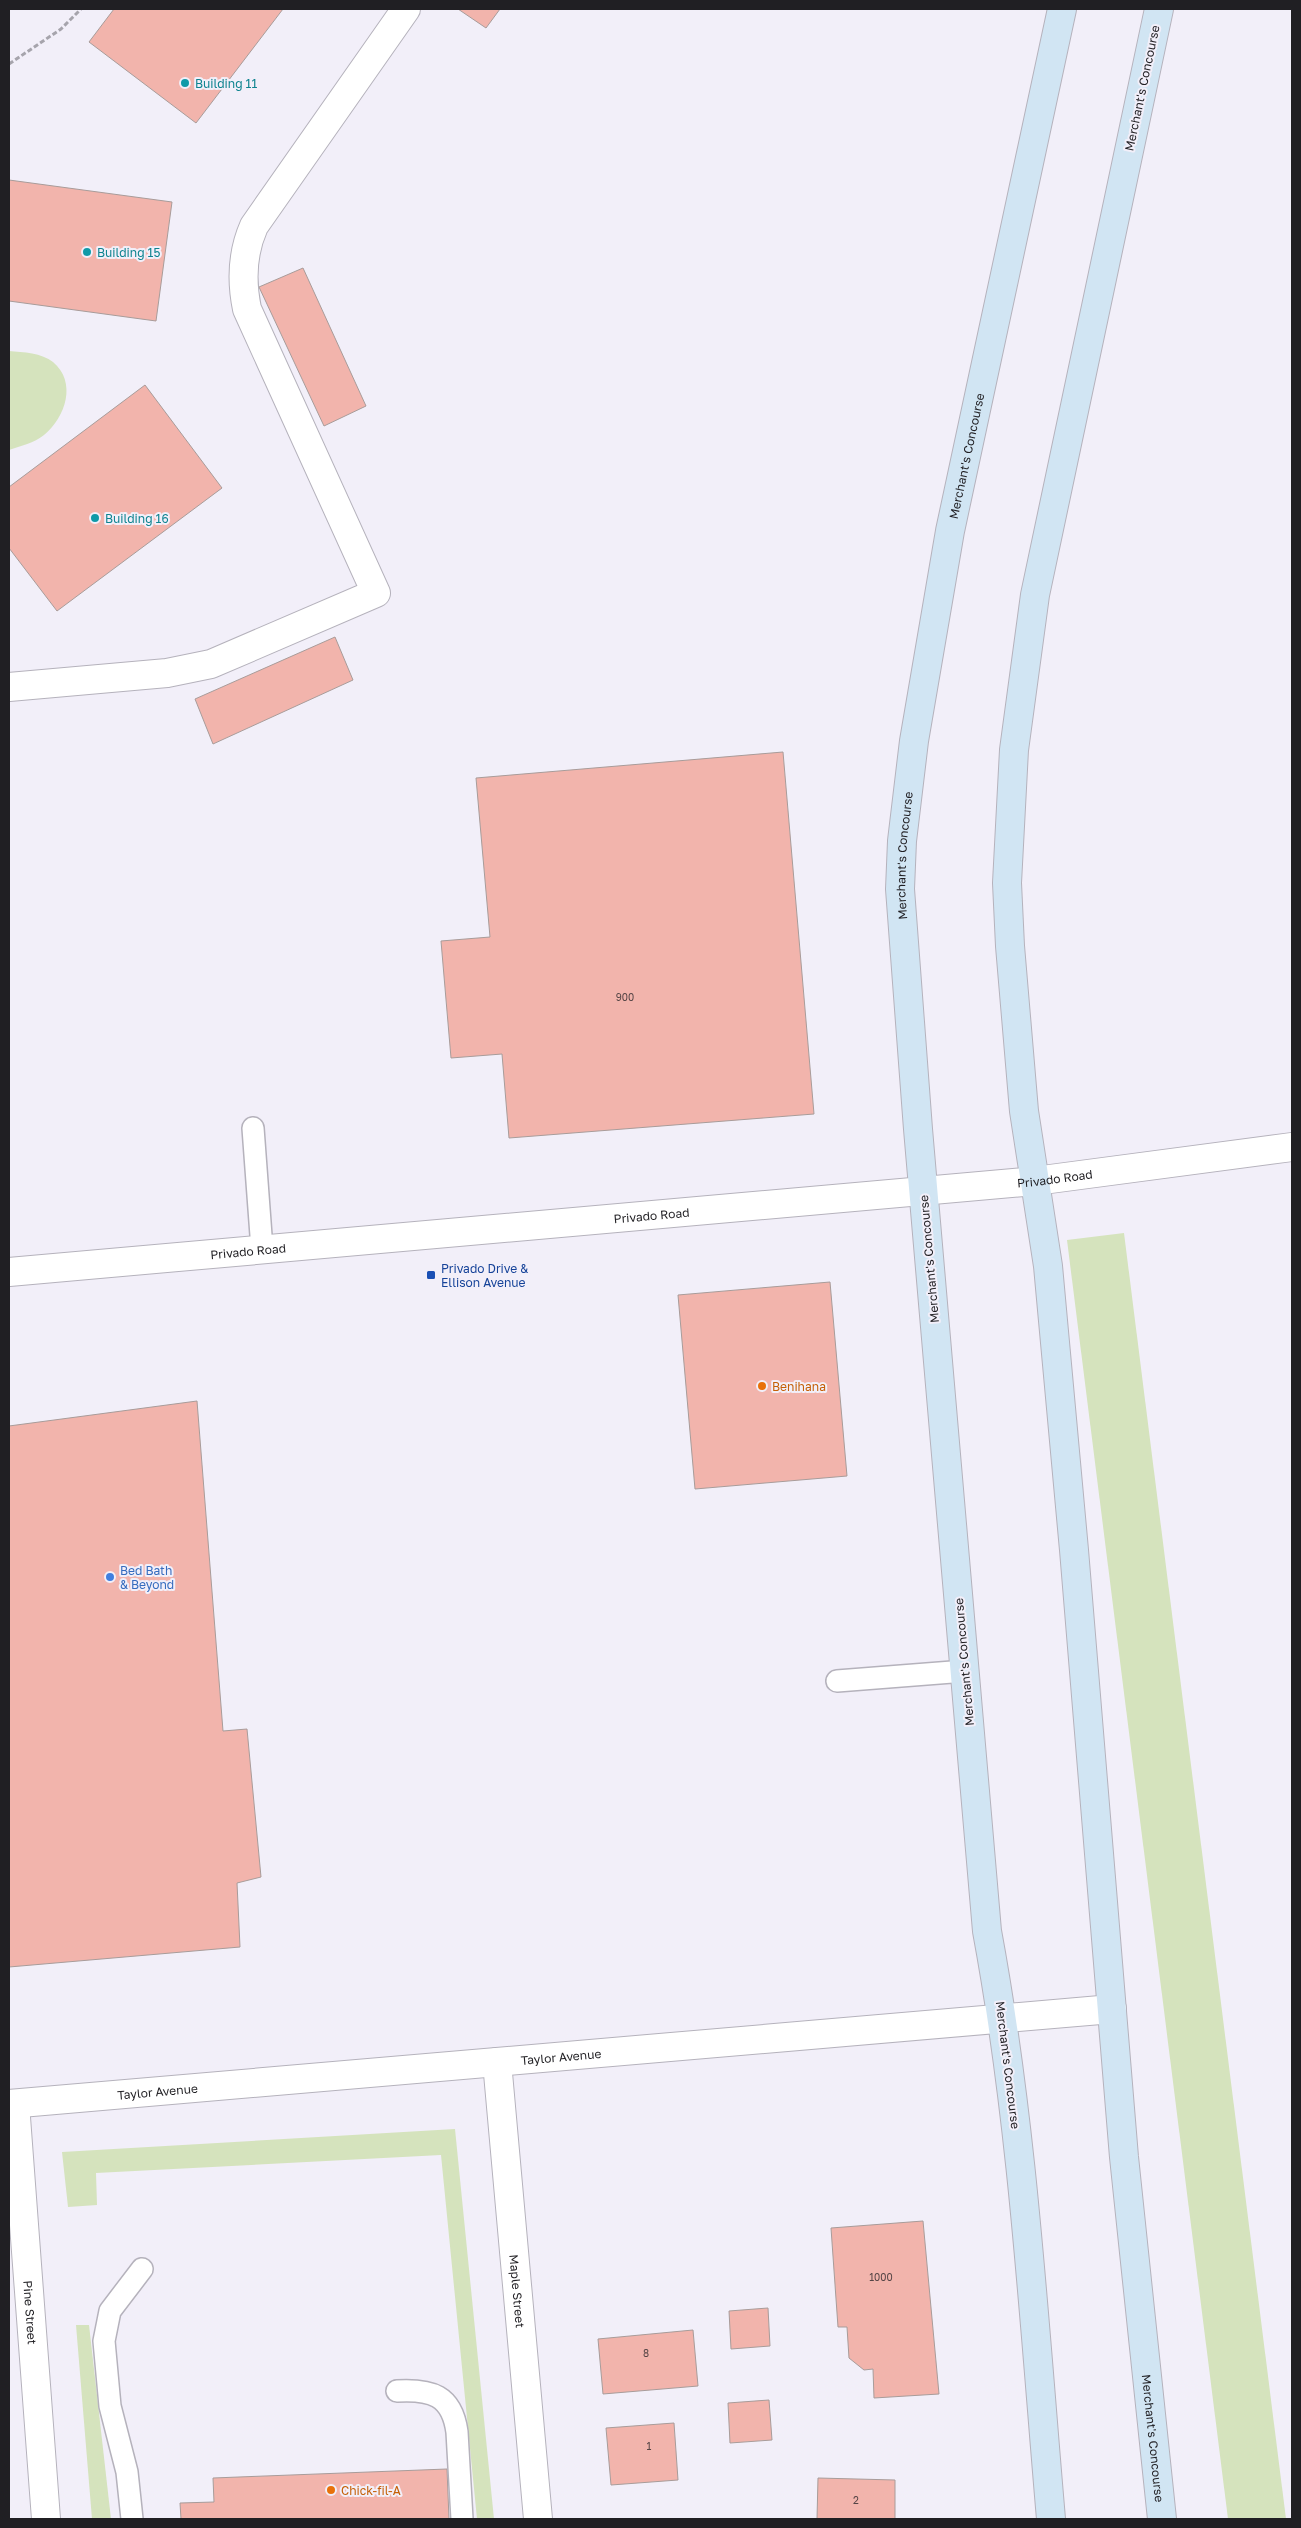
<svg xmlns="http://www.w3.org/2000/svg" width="1301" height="2528" viewBox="0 0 1301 2528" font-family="'Golos Text',sans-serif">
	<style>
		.green { fill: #d5e3bd }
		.building { fill: #f2b4ac; stroke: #a89c9a }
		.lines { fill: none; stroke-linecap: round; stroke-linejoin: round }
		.lane-casing { stroke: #b5b2bc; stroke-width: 24 }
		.street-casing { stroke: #b5b2bc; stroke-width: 30 }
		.secondary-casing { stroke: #b5b2bc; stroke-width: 30 }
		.path { stroke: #a6a4ac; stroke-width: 3; stroke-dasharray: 5 2.5; stroke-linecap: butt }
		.lane { stroke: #fff; stroke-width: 21 }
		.street { stroke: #fff; stroke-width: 28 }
		.secondary { stroke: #d1e5f3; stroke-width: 28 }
		.culture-dot { fill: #0f9aa8; stroke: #f2eff9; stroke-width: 2 }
		.transit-dot { fill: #1a4fb4; stroke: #f2eff9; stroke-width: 2 }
		.food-dot { fill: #e8710a; stroke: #f2eff9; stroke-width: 2 }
		.shop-dot { fill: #3f7fe0; stroke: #f2eff9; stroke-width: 2 }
		.labels { text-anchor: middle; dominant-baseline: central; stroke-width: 4; stroke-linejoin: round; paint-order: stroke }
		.number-label { font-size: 10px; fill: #544445 }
		.culture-label { font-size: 12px; fill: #0d838f; stroke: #f2eff9; text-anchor: start }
		.street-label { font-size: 12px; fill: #201f23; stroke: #f2eff9 }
		.transit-label { font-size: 12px; fill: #164399; stroke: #f2eff9; text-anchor: start }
		.food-label { font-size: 12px; fill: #c56008; stroke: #f2eff9; text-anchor: start }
		.shop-label { font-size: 12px; fill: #366cbe; stroke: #f2eff9; text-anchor: start }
	</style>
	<rect width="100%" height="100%" fill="#f2eff9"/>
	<g class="green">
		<path d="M9 351C23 352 42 353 53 362 77 382 66 417 44 435 34 443 21 446 9 450Z"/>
		<path d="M1124 1233 1286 2519H1228L1067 1240Z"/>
		<path d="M455 2129 494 2519H477L441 2155 96 2173 97 2205 68 2207 62 2152Z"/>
		<path d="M76 2325H89L111 2519H92Z"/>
	</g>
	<g class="building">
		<path d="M114 9H283L196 123 89 42Z"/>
		<path d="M458 9H500L486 28Z"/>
		<path d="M9 180 172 202 156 321 9 301Z"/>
		<path d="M303 268 366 406 324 426 259 287Z"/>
		<path d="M145 385 222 488 57 611 9 548V487Z"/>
		<path d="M335 637 353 680 213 744 195 699Z"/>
		<path d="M783 752 814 1114 509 1138 502 1054 451 1058 441 941 490 937 476 778Z"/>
		<path d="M830 1282 847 1476 695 1489 678 1295Z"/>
		<path d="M197 1401 223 1731 247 1729 261 1877 237 1883 240 1947 9 1967V1426Z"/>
		<path d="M923 2221 939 2394 874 2398 873 2369 864 2370 849 2358 847 2327H838L831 2228Z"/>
		<path d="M768 2308 770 2346 731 2349 729 2311Z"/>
		<path d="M693 2330 698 2386 603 2394 598 2339Z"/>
		<path d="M769 2400 772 2440 730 2443 728 2403Z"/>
		<path d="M674 2423 678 2480 611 2485 606 2428Z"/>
		<path d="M447 2469 449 2519H181L180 2503 214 2502 213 2478Z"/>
		<path d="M818 2478 895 2480V2519H817Z"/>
	</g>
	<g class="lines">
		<defs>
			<g id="lane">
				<path d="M253 1128 262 1249"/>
				<path d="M837 1681 965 1671"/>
				<path d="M397 2391C431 2389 452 2395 457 2432L462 2519"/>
				<path d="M132 2519 127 2472 110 2406 104 2341 110 2311 142 2269"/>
			</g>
			<g id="street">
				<path d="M9 687 167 673 211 664 376 593 247 309C241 280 242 253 254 226L406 9"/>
				<path id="s1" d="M9 1272 1035 1181 1292 1147"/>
				<path id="s2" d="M497 2062 538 2519"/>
				<path id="s3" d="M9 2104 1112 2009"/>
				<path id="s4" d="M15 2104 46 2519"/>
			</g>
			<g id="secondary">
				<path id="s5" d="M1159 9 1035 595 1014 750 1007 883 1010 946 1024 1111 1048 1266 1074 1550 1124 2157 1162 2519"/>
				<path id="s6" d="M1051 2519C1034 2323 1023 2125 987 1931L918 1129 900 889 902 841 914 741 950 531 1062 9"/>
			</g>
		</defs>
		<use href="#lane" class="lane-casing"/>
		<use href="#street" class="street-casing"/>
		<use href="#secondary" class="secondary-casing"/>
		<path class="path" d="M9 64 61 29 81 9"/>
		<use href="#lane" class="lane"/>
		<use href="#street" class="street"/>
		<use href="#secondary" class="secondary"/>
	</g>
	<g class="culture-dot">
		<circle cx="185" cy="83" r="5"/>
		<circle cx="87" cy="252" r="5"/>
		<circle cx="95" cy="518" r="5"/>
	</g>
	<rect class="transit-dot" x="426" y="1270" width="10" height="10" rx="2.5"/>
	<g class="food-dot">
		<circle cx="762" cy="1386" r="5"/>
		<circle cx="331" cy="2490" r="5"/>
	</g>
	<circle class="shop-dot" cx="110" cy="1577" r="5"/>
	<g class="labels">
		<g class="number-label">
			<text x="625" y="997">900</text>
			<text x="881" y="2277">1000</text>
			<text x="646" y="2353">8</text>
			<text x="649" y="2446">1</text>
			<text x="856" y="2500">2</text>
		</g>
		<g class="culture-label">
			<text x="195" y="83">Building 11</text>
			<text x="97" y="252">Building 15</text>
			<text x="105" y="518">Building 16</text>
		</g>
		<g class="street-label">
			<text transform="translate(1142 88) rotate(-78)">Merchant's Concourse</text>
			<text stroke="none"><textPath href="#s6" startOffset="2076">Merchant's Concourse</textPath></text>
			<text stroke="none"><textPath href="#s6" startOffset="1671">Merchant's Concourse</textPath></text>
			<text stroke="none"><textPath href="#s1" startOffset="1050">Privado Road</textPath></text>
			<text stroke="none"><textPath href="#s1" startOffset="645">Privado Road</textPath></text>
			<text stroke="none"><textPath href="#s1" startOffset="240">Privado Road</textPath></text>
			<text transform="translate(929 1259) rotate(-95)">Merchant's Concourse</text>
			<text transform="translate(964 1662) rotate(-95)">Merchant's Concourse</text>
			<text stroke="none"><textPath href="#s3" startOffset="554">Taylor Avenue</textPath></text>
			<text transform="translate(1008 2065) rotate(83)">Merchant's Concourse</text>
			<text stroke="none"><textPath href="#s3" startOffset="149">Taylor Avenue</textPath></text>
			<text stroke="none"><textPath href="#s2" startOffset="230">Maple Street</textPath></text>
			<text stroke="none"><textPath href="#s4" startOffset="209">Pine Street</textPath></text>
			<text stroke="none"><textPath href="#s5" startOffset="2451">Merchant's Concourse</textPath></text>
		</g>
		<g class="transit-label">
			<text x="441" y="1268">Privado Drive &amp;<tspan x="441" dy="14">Ellison Avenue</tspan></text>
		</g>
		<g class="food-label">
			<text x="772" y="1386">Benihana</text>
			<text x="341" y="2490">Chick-fil-A</text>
		</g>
		<g class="shop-label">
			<text x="120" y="1570">Bed Bath<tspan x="120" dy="14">&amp; Beyond</tspan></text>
		</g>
	</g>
	<rect width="1301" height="2528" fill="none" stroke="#201f23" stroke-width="20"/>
</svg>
